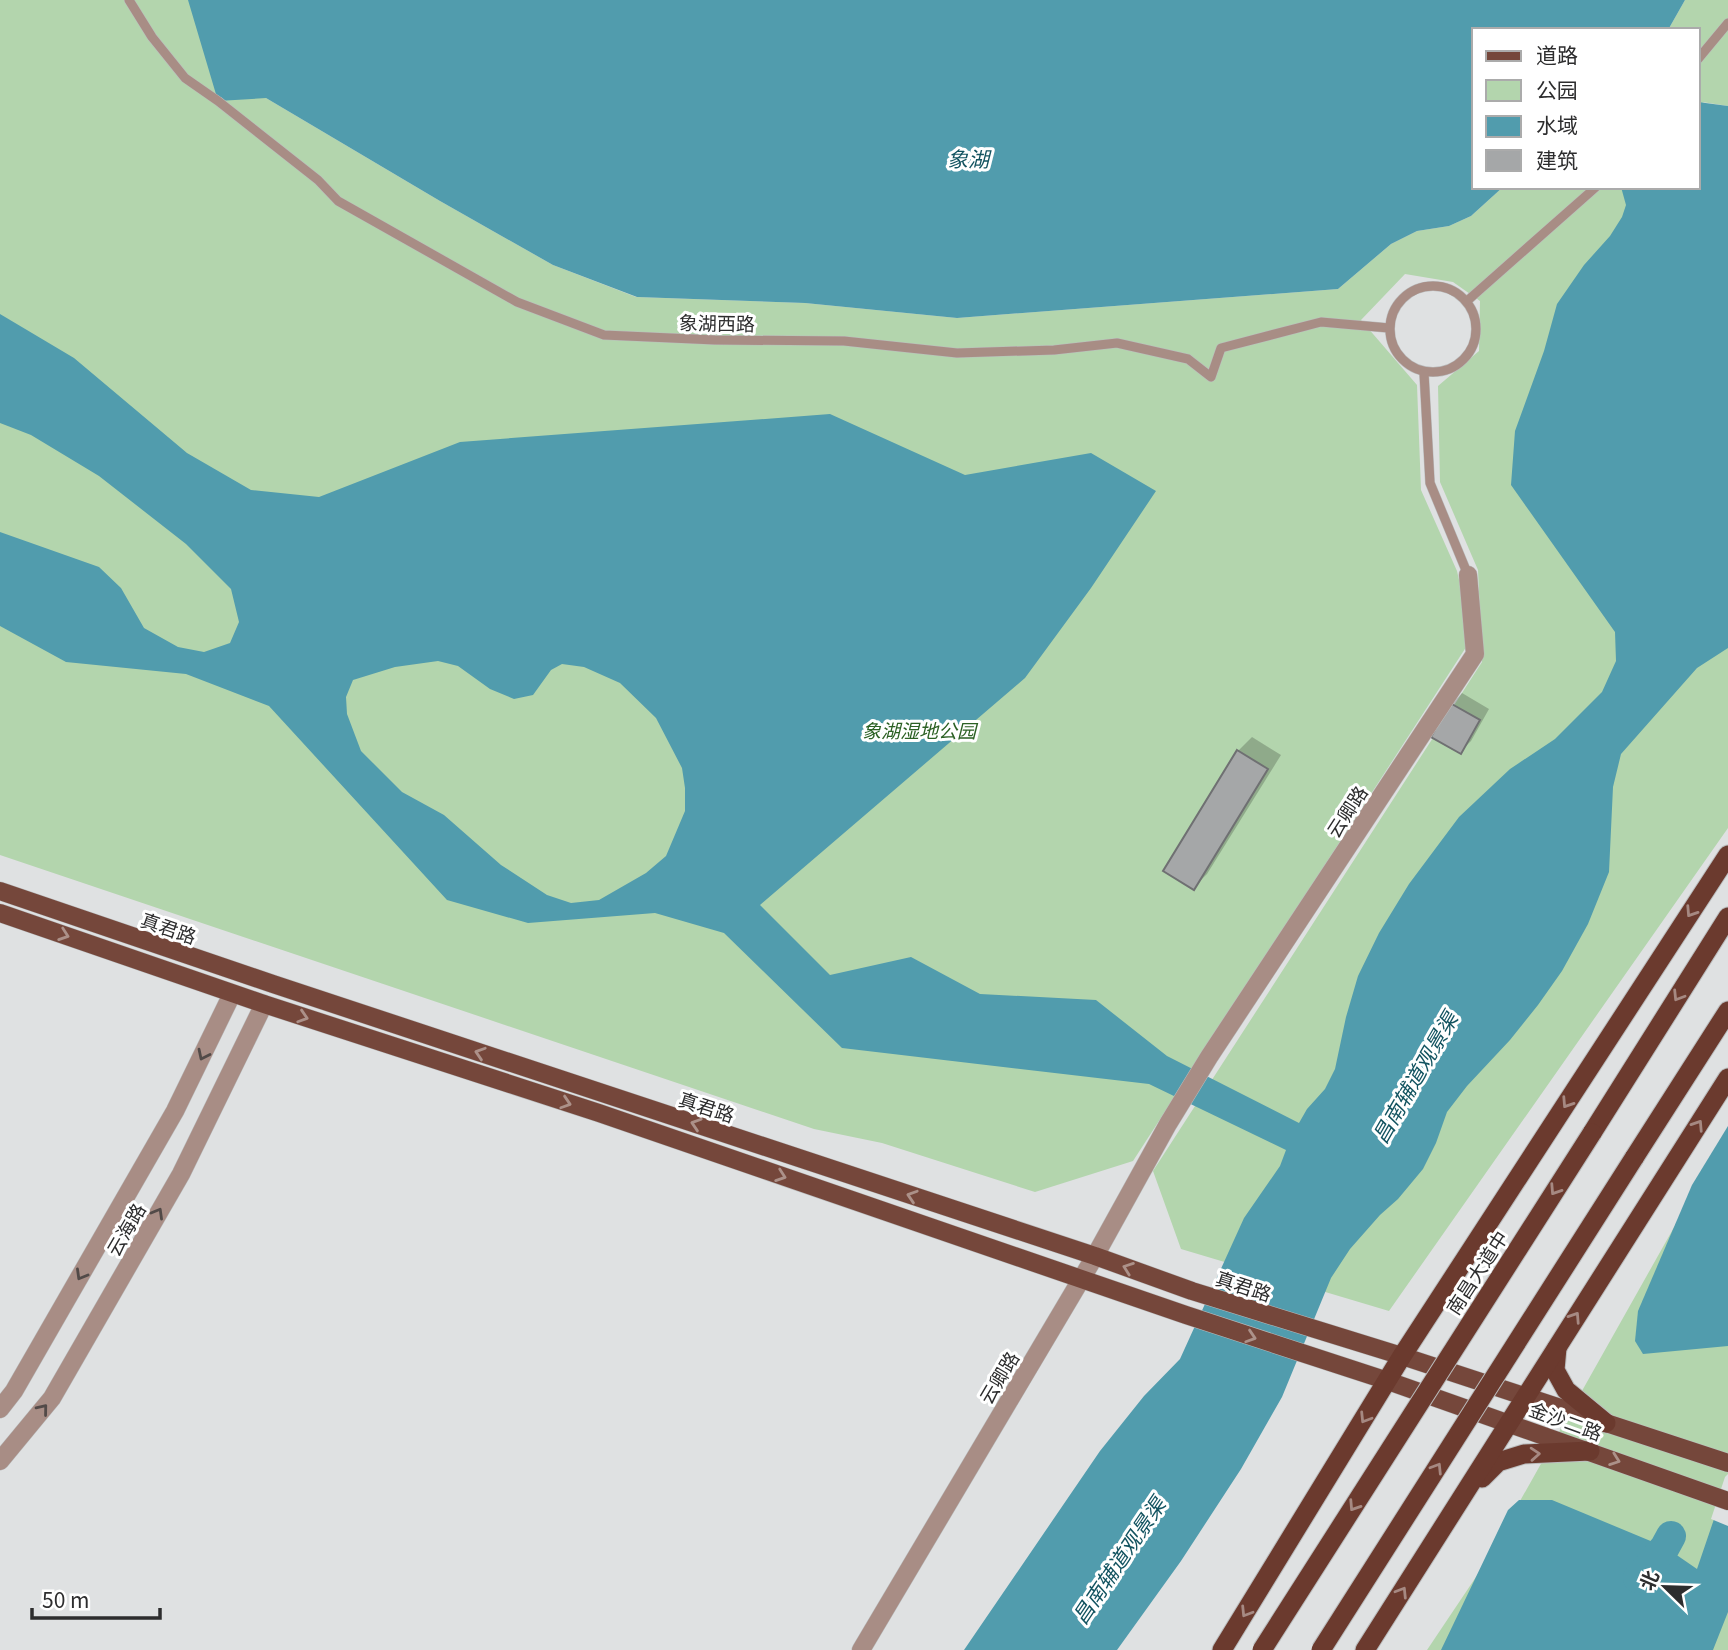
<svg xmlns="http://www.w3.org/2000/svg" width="1728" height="1650" viewBox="0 0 1728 1650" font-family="Georgia,'Noto Sans SC',serif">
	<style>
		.green { fill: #b3d5ad }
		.water { fill: #519cad; fill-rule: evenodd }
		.pier { fill: #dfe1e2 }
		.shadow { fill: #0003 }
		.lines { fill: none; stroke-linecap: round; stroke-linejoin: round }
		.river { stroke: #519cad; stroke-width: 30 }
		.building { fill: #a5a7a8; stroke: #6f7072; stroke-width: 2 }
		.service-casing { stroke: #bbbdbe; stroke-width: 10 }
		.minor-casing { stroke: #bbbdbe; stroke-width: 19 }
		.tertiary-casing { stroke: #bbbdbe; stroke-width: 19 }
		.primary-casing { stroke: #bbbdbe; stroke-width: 19 }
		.trunk-casing { stroke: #bbbdbe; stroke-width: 21 }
		.service { stroke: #a88d85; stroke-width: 9 }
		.minor { stroke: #a88d85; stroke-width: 18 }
		.tertiary { stroke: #a88d85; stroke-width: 18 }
		.primary { stroke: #75473b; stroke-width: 18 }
		.trunk { stroke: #6b3a2e; stroke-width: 19 }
		.trunk-bridge-casing { stroke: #bbbdbe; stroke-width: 21; stroke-linecap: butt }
		.trunk-bridge { stroke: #6b3a2e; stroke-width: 19 }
		.oneway { stroke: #a68982 }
		.oneway2 { stroke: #ac9189 }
		.oneway3 { stroke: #524a48 }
		.labels { text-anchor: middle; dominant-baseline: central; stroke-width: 6; stroke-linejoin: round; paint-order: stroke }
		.street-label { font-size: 19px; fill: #2d2d2e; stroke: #fff }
		.park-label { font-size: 19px; font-style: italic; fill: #2c6124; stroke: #fff }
		.water-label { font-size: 21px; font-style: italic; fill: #125360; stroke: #fff }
	</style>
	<rect width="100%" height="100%" fill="#dfe1e2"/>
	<g class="green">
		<path d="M0 0H212L266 98 440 201 553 265 636 297 805 303 957 318 1338 289 1391 244 1417 231 1449 226 1471 216 1503 187H1698V30H1668L1685 0H1728V106L1702 102 1728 115V828L1389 1311 1181 1249 1153 1171 1482 662 1478 570 1440 482 1438 386 1479 351 1480 301 1453 282 1405 274 1361 320 1417 385 1421 490 1457 571 1472 638 1133 1161 1035 1192 882 1143 814 1129 0 855Z"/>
		<path d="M1728 1138V1650H1427L1484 1565 1695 1190Z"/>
	</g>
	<g class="water">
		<path d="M188 0H1685L1668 30H1474V187H1503L1471 216 1449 226 1417 231 1391 244 1338 289 957 318 805 303 637 297 553 265 440 201 266 98 218 101Z"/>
		<path d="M1698 102 1728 106V648L1697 668 1621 754 1613 787 1609 872 1588 924 1562 971 1538 1005 1510 1040 1467 1086 1447 1112 1436 1143 1423 1169 1398 1199 1380 1215 1350 1249 1331 1278 1282 1397 1241 1469 1181 1561 1117 1650H964L1100 1451 1144 1396 1180 1359 1244 1218 1280 1166 1286 1150 1149 1084 842 1048 724 933 655 913 528 923 447 900 269 706 186 674 66 662 0 626V532L99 567 121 588 144 628 178 647 204 652 230 643 239 622 231 589 186 544 99 476 31 435 0 423V314L74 358 187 453 251 490 319 497 460 442 830 414 965 475 1091 453 1156 491 1091 588 1025 678 760 905 830 975 911 957 980 994 1096 1000 1167 1056 1299 1123 1307 1109 1325 1089 1335 1069 1346 1017 1358 976 1379 933 1409 884 1459 817 1510 769 1555 739 1602 692 1616 661 1615 632 1511 485 1515 431 1544 351 1557 304 1584 265 1610 236 1622 217 1626 205 1621 187H1698ZM438 661 458 666 490 689 514 699 533 695 551 670 562 664 584 667 620 683 656 718 682 768 685 788V811L666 856 646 873 599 900 571 903 547 895 501 865 444 815 402 792 361 751 347 714 346 697 353 680 395 667Z"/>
		<path d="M1728 1126V1346L1643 1354 1635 1341 1638 1311 1692 1185Z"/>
		<path d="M1728 1478V1612L1713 1650H1441L1508 1510 1519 1500H1552L1665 1547 1697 1569Z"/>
	</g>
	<path class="pier" d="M1728 1474V1526L1711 1519 1725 1477Z"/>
	<g class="shadow">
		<path d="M1462 693 1489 709 1471 741 1460 752 1452 704Z"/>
		<path d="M1252 737 1281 755 1207 874 1193 888 1238 751Z"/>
	</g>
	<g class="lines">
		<path class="river" d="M1638 1578 1665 1547 1671 1536"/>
	</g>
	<g class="building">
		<path d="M1450 703 1480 720 1461 754 1431 737Z"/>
		<path d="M1237 750 1268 769 1194 890 1163 871Z"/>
	</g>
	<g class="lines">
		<defs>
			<g id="service">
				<path d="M129 0 152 37 185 78 218 101 318 180 338 201 517 302 604 335 715 340 844 341 957 353 1054 350 1117 343 1188 359 1211 377 1221 348 1321 322 1389 328"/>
				<path d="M1698 59 1728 23"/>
				<circle cx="1433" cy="329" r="43"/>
				<path d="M1467 301 1596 187"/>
				<path d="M1424 373 1430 483 1468 575"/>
			</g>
			<path id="minor" d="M861 1650 1095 1256 1168 1124 1209 1057 1475 654 1468 575"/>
			<g id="tertiary">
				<path d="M0 1409 14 1391 175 1111 232 994"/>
				<path d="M0 1461 52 1398 181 1174 264 1004"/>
			</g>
			<g id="primary">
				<path d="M0 891 273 984 1095 1256 1192 1291 1402 1356 1728 1463"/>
				<path d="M0 913 264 1004 599 1113 1186 1315 1388 1381 1728 1501"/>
			</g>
			<g id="trunk">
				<path d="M1592 1133 1728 917"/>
				<path d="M1634 1158 1728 1011"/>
				<path d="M1557 1348 1555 1370 1566 1390 1606 1423"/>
				<path d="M1482 1478 1498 1462 1524 1454 1590 1451"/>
				<path d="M1222 1650 1402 1356 1728 855"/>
				<path d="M1365 1650 1728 1078"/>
			</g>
		</defs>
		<use href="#service" class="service-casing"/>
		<use href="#minor" class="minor-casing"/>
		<use href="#tertiary" class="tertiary-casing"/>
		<use href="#primary" class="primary-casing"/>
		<use href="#trunk" class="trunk-casing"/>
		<use href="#service" class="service"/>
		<use href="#minor" class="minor"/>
		<use href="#tertiary" class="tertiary"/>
		<use href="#primary" class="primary"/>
		<use href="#trunk" class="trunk"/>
		<defs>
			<g id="trunk-bridge">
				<path d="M1262 1650 1592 1133"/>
				<path d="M1321 1650 1634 1158"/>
			</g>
		</defs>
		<use href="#trunk-bridge" class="trunk-bridge-casing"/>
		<use href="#trunk-bridge" class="trunk-bridge"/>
	</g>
	<defs><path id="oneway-chevron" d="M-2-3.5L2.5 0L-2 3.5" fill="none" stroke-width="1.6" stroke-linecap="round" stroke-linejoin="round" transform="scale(1.75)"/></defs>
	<g class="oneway">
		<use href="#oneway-chevron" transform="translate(1691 912) rotate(123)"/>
		<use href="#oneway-chevron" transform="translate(1678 996) rotate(122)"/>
		<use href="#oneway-chevron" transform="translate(1567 1103) rotate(123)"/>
		<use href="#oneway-chevron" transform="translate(1698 1125) rotate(-57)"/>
		<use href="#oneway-chevron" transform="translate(1555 1190) rotate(123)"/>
		<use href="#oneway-chevron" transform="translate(1575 1317) rotate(-57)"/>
		<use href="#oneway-chevron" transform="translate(1365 1418) rotate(122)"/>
		<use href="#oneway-chevron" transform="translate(1535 1454) rotate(-4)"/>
		<use href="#oneway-chevron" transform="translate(1437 1468) rotate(-58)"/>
		<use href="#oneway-chevron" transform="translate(1354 1506) rotate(123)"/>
		<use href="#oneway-chevron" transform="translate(1402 1592) rotate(-58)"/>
		<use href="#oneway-chevron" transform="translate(1246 1612) rotate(122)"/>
	</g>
	<g class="oneway2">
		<use href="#oneway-chevron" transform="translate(64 935) rotate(19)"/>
		<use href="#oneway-chevron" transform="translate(303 1017) rotate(18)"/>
		<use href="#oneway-chevron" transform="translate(480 1053) rotate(-162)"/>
		<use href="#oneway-chevron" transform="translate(566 1103) rotate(18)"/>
		<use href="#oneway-chevron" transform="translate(696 1124) rotate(-162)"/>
		<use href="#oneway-chevron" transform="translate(781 1176) rotate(19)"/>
		<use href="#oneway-chevron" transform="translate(912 1196) rotate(-162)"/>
		<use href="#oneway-chevron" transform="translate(1128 1268) rotate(-160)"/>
		<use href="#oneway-chevron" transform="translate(1251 1337) rotate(18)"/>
		<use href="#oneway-chevron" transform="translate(1615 1460) rotate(20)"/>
	</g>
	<g class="oneway3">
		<use href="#oneway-chevron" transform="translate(203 1055) rotate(116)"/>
		<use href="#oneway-chevron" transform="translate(158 1213) rotate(-60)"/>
		<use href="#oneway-chevron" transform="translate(81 1275) rotate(120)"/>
		<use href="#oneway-chevron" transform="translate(43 1409) rotate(-51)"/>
	</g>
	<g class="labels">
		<g class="street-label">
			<text transform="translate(717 322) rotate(1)">象湖西路</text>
			<text transform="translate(1346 811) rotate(-57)">云卿路</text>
			<text transform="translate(169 927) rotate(19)">真君路</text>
			<text transform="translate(707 1106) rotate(18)">真君路</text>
			<text transform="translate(125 1229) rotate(-60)">云海路</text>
			<text transform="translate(1476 1272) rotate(-57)">南昌大道中</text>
			<text transform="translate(1244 1285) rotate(18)">真君路</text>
			<text transform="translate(998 1377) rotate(-59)">云卿路</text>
			<text transform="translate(1566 1420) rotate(20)">金沙二路</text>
		</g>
		<g class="park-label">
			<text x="919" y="729">象湖湿地公园</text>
		</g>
		<g class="water-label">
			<text x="968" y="158">象湖</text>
			<text transform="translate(1414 1077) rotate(-60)">昌南辅道观景渠</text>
			<text transform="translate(1118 1560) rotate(-56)">昌南辅道观景渠</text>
		</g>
	</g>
	<rect x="1472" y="28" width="228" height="161" fill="#ffffff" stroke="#ababab" stroke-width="2"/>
	<rect x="1486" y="51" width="35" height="10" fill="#75473b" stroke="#ababab" stroke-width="2"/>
	<text x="1536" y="63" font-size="21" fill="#2d2d2e">道路</text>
	<rect x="1486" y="80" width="35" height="21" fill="#b3d5ad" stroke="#ababab" stroke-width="2"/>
	<text x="1536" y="98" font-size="21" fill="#2d2d2e">公园</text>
	<rect x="1486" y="116" width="35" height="21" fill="#519cad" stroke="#ababab" stroke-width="2"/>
	<text x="1536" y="133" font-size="21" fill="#2d2d2e">水域</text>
	<rect x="1486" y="150" width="35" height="21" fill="#a5a7a8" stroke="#ababab" stroke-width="2"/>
	<text x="1536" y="168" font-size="21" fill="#2d2d2e">建筑</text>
	<g transform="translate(1665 1587) rotate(293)" stroke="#ffffff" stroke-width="5" paint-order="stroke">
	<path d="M0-5L12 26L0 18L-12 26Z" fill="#2d2d2e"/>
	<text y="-10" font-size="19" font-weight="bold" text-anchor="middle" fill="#2d2d2e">北</text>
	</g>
	<path d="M32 1608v10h128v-10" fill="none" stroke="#2d2d2e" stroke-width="3.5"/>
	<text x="42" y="1608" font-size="21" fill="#2d2d2e" stroke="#ffffff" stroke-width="5" paint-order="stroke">50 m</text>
</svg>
